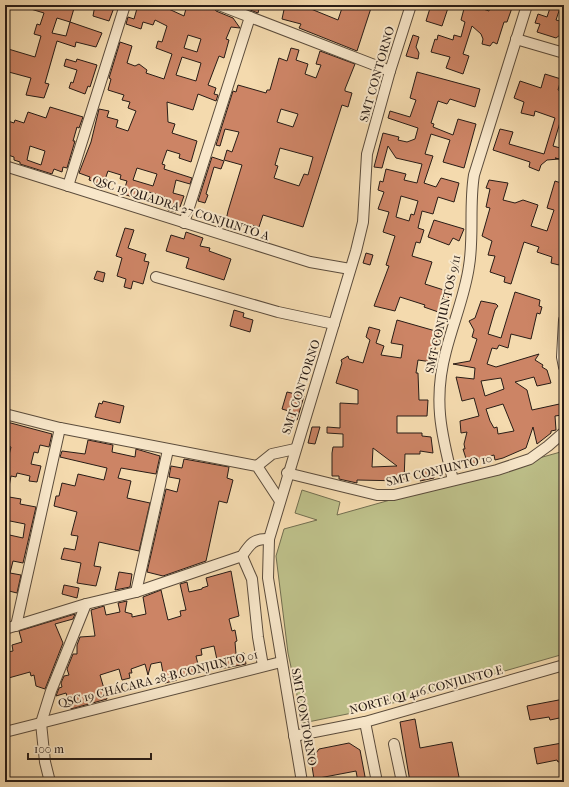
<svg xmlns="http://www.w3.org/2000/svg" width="569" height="787" viewBox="0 0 569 787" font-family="'IM FELL French Canon',serif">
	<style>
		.green { fill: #bdbf89; stroke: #726e50 }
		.building { fill: #cc8465; stroke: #281c16; fill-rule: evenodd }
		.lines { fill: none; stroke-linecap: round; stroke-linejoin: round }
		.minor-casing { stroke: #5b4c3c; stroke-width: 12 }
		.minor { stroke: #f8e7ca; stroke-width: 10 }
		.labels { text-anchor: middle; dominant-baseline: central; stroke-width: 4; stroke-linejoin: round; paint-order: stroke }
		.street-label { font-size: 12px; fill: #281c16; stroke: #f8e7ca }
	</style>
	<rect width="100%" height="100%" fill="#f4daae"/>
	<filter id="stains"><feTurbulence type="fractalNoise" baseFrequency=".005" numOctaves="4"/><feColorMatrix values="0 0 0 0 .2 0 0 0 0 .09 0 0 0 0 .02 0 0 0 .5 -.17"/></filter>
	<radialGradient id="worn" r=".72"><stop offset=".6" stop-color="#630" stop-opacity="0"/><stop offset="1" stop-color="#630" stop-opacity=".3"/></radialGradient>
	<path class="green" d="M564 451V654L372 709 303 723 288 653 276 556 284 529 317 520 295 513 302 490 340 502 337 515Z"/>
	<g class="building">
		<path d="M24 5H75L70 22 57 18 52 33 66 36 70 22 102 33 96 47 76 42 75 47 57 41 45 83 49 84 44 98 26 95 31 78 5 71V48L35 57 41 36 34 34 37 24 40 25 44 13 24 7Z"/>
		<path d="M95 5H115L109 21 93 16Z"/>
		<path d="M138 5H160L184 16 187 5H213L216 11 233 18 240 28 231 27 226 39 229 40 224 58 219 56 208 85 216 88 214 94 218 95 216 101 198 94 193 110 167 102 168 122 175 124 172 133 197 141 191 162 179 158 180 154 167 150 162 164 165 165 164 169 192 178 190 184 176 180 173 193 184 196 180 207 177 206 176 212 168 210 165 203 167 198 149 192 146 201 123 194 127 181 120 179 121 175 108 171 103 185 89 180 90 177 79 173 91 142 99 109 109 111 107 117 118 120 116 127 128 131 136 111 128 108 130 102 122 100 124 95 108 90 111 79 109 78 120 42 132 46 127 63 135 66 139 64 147 70 146 73 164 79 172 54 156 48 158 41 162 42 167 26 155 20 153 25 143 22 141 29 126 24 128 17 134 19ZM188 35 201 39 197 52 184 48ZM182 57 201 63 196 81 176 75ZM137 168 157 174 153 186 133 180Z"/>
		<path d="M237 5H260L258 13Z"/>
		<path d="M285 5H312L311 9 338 20 343 5H372L357 51 299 28 301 24 282 19Z"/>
		<path d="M431 5H449L442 26 426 21Z"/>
		<path d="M465 5H474V6L489 11 490 5H513L507 22H504L497 44 493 42 490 46 482 44 483 39 481 34 472 26 463 54 469 56 463 74 446 68 450 57 431 52 435 39 437 40 438 35 453 40 454 35 461 37 465 22 461 20Z"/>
		<path d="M551 5H561L556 20 564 22 560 35 556 38 537 32 540 24 535 23 538 14 547 17Z"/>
		<path d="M413 35 419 37 416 47 419 53 418 59 406 56Z"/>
		<path d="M291 48 299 50 296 60 308 64 305 74 316 78 321 65 316 64 320 51 355 64 345 89V91L352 93 348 107 342 105 303 227 263 215 259 227 243 223 241 230 226 228 227 226 225 225 228 211 242 165 224 160 227 150 232 152 239 132 225 129 220 146 216 145 233 91 236 92 238 85 266 93 267 90H270L279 58 287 61ZM281 109 298 114 293 127 277 122ZM280 148 313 157 308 175 304 174 299 186 274 178 278 166 275 165Z"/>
		<path d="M66 59 76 62 77 59 97 65 90 87 88 86 85 94 69 88 71 82 73 83 77 70 64 66Z"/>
		<path d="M417 72 480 89 475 107 450 99 447 104 438 101 431 123 434 124 433 127 453 135 458 119 476 124 464 168 443 162 450 140 431 134 425 154 433 156 424 183 436 187 441 178 459 183 454 202 438 197 433 214 422 211 418 228 424 230 420 243 416 242 412 256 432 262 425 284 450 292 444 314 424 307 425 305 400 297 395 311 374 306 389 266 386 265 395 236 383 232 389 212 378 209 384 192 378 190 380 181 383 182 386 169 406 174 404 180 417 183 422 164 396 158 388 146 382 168 374 167 383 133 399 137 398 140 407 142 415 139 418 128 388 118 390 111 410 117 416 100 410 98ZM401 196 418 201 414 215 411 214 409 221 396 217Z"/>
		<path d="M545 74 561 79 558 90 564 92V120L561 119 553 146 564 149V160L555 158 559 159 547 160 541 165 539 171 529 167 530 162 493 150 500 129 513 132 509 144 544 154 555 118 535 111 534 116 521 113 524 102 514 98 520 81 541 88Z"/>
		<path d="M50 107 83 117 79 128 77 127 73 141H75L67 168 63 167 62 172 54 169 52 174 20 164V162L14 160V157L5 154V120L14 123 15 120 24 123 28 112 46 118ZM30 146 45 151 41 165 27 160Z"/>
		<path d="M212 157 224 161 221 169 214 167 206 194 208 195 205 203 198 201Z"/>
		<path d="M489 180 508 183 503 200 515 203 523 200 538 205 531 226 547 231 554 210 547 208 555 181 564 184V258L561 257 559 265 551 263 552 257 537 252 539 247 524 242 511 284 504 282 505 277 490 272 495 256 488 255 492 241 482 236 490 208 486 207 490 189 486 188Z"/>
		<path d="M434 220 464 229 459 241 453 238 449 245 428 237Z"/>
		<path d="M125 228 134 230 128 248 146 254 144 261 149 262 143 284 133 281 131 289 124 287 126 279 117 276 122 258 116 256Z"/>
		<path d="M186 232 203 238 200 246 210 248 209 251 231 259 224 280 186 268 189 258 166 251 171 235 184 239Z"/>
		<path d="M366 253 373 255 370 265 363 263Z"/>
		<path d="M97 271 105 273 103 282 94 279Z"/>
		<path d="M515 292 540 300 539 306 542 307 540 314 537 313 531 339 511 334 508 348 499 345 497 349 492 348 487 364 496 367 539 354 535 360 543 365 542 367 547 370 551 383 537 386 534 377 515 382 527 390 532 410 564 403V410L562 415 555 416 556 430 551 431V433L537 444 533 427 526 448 503 458 495 460 494 455 479 459V462L468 465 463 449H465L464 444 467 432 461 433 460 421 479 416 474 398 462 401 456 377 474 379 475 368 453 364 470 361 477 339 472 337 474 330 469 321 475 318 481 301 496 304 498 306 495 310 488 334 501 338ZM501 378 504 389 485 396 481 381ZM503 404 514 431 498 434 497 427 494 428 490 421 486 409Z"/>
		<path d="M234 310 244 313 243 317 253 320 250 332 230 326Z"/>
		<path d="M397 320 439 332 432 362 418 360 416 373H418L419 400H428L427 416H397V433H422V436L431 437 433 453 420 451V454H405L404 481 357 480V483L339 479V476H332V453L333 447H343V434L327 433V427L340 428V403L358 404V390L336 383 342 363 341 360 348 356 349 359 363 363 370 340 366 337 369 327 380 330 376 343 384 346 381 355 401 358 403 345 391 343ZM373 448 397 466 372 467Z"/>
		<path d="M287 392 304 396 297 420 290 419 292 412 282 409Z"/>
		<path d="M103 401 124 406 120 423 95 417 99 403 102 404Z"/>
		<path d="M7 422 52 434 49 447 40 445 38 453 34 452 31 464 41 466 37 482 29 481 30 476 17 473 16 477 11 476 8 492H5V471L11 447 5 445Z"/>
		<path d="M312 427H320L315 444 308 443Z"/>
		<path d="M88 440 113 445 112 452 135 457 136 449 160 456 156 474 121 468 118 478 131 481 127 498 150 503 139 551 99 542 94 566 101 567 96 586 77 583 81 563 61 559 64 548 75 550 78 536 71 535 77 512 54 506 56 496H59L62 483 75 486 78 474 104 480 107 468 60 457 62 451 85 454Z"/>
		<path d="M184 459 229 467 227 478 233 480 227 503 219 501 206 561 163 576 147 572 166 489 177 492 180 479 169 477 171 466 182 468Z"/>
		<path d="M432 468 434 478 420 481 421 471Z"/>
		<path d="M9 497 21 499 20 504 36 507 23 563 13 561 10 573 21 575 17 593 5 590V534L23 538 25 524 5 520Z"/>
		<path d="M231 571 239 616 229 619 232 631 235 630 237 641 235 642 236 654 244 653 246 664 219 669 214 646 201 649 202 655 196 656 200 673 176 678 177 680 165 683 161 662 151 664 148 675 145 664 131 669 132 673H129L130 678 122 680 119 669 100 675 107 699 71 709 66 693 56 696 59 688 62 687 61 683 64 676 69 675 67 669 73 654H77V645L80 637 95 636 91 610 104 606 106 615 120 612 118 603 127 601 125 612 132 614V617L146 614 143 597 161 590 168 620 181 616 180 611 186 610 180 584 187 582 189 592 202 589V588L208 586 206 578Z"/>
		<path d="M119 572 132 574 130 587 115 590Z"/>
		<path d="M64 585 79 588 77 598 62 594Z"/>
		<path d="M75 614 73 619 55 624 63 643 45 689 36 686 34 675 31 676 30 672 5 679V658L9 657 8 652 13 651 12 645 22 642 19 631Z"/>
		<path d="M564 699V717L550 720 549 717 530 720 527 706Z"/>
		<path d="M415 719 420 748 452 742 460 782H410L400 722Z"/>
		<path d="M349 743 360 750 366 782H358L356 771 314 779 311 760 319 749Z"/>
		<path d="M562 743 564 761 558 762 557 760 537 764 534 748Z"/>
	</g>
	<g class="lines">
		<defs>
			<g id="minor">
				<path d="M219 5 390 71"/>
				<path d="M516 39 564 53"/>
				<path d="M5 166 310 262 350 269"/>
				<path d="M68 186 125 5"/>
				<path d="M184 223 250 17"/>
				<path d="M156 277 278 312 334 324"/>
				<path d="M564 320 562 357 564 367"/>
				<path d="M5 414 60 428 257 466 280 501"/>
				<path d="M257 466 272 454 295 449"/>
				<path d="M287 473 377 495H394L497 470 530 459 548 446 564 432"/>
				<path d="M453 480C441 433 433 399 446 351 453 323 465 295 469 266 474 236 469 205 474 175L527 5"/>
				<path d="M242 556 252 579 258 637 263 666"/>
				<path d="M136 592 168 450"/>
				<path d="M16 626 60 428"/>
				<path d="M5 629 86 604 136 592 242 556C250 544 254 538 269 539"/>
				<path d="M365 722 377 782"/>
				<path d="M5 732 281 662"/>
				<path d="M294 736 365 722 564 665"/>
				<path d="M394 744 402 782"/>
				<path d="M50 782 45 762 41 723 51 691 86 604"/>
				<path d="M302 782 268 578 269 539 356 251 363 222 367 154 390 71 411 5"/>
			</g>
		</defs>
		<use href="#minor" class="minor-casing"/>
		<use href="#minor" class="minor"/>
	</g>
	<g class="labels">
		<g class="street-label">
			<text transform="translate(377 74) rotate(-74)">SMT CONTORNO</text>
			<text transform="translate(181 208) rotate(18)">QSC 19 QUADRA 27 CONJUNTO A</text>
			<text transform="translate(443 314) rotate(-77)">SMT CONJUNTOS 9/11</text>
			<text transform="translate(301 387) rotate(-72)">SMT CONTORNO</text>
			<text transform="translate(439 470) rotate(-13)">SMT CONJUNTO 10</text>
			<text transform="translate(158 679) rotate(-14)">QSC 19 CHÁCARA 28-B CONJUNTO 01</text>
			<text transform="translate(426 690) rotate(-15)">NORTE QI 416 CONJUNTO E</text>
			<text transform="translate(304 717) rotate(80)">SMT CONTORNO</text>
		</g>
	</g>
	<rect width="569" height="787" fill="none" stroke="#f4daae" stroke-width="20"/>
	<rect x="6" y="6" width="557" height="775" fill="none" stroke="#281c16" stroke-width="2"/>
	<rect x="10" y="10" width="549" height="767" fill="none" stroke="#281c16"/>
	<path d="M28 753v6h123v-6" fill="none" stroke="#281c16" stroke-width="2"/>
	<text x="34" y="753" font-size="12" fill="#281c16" stroke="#f8e7ca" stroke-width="3" paint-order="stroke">100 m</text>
	<rect width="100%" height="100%" filter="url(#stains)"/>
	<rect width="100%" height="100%" fill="url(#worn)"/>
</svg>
